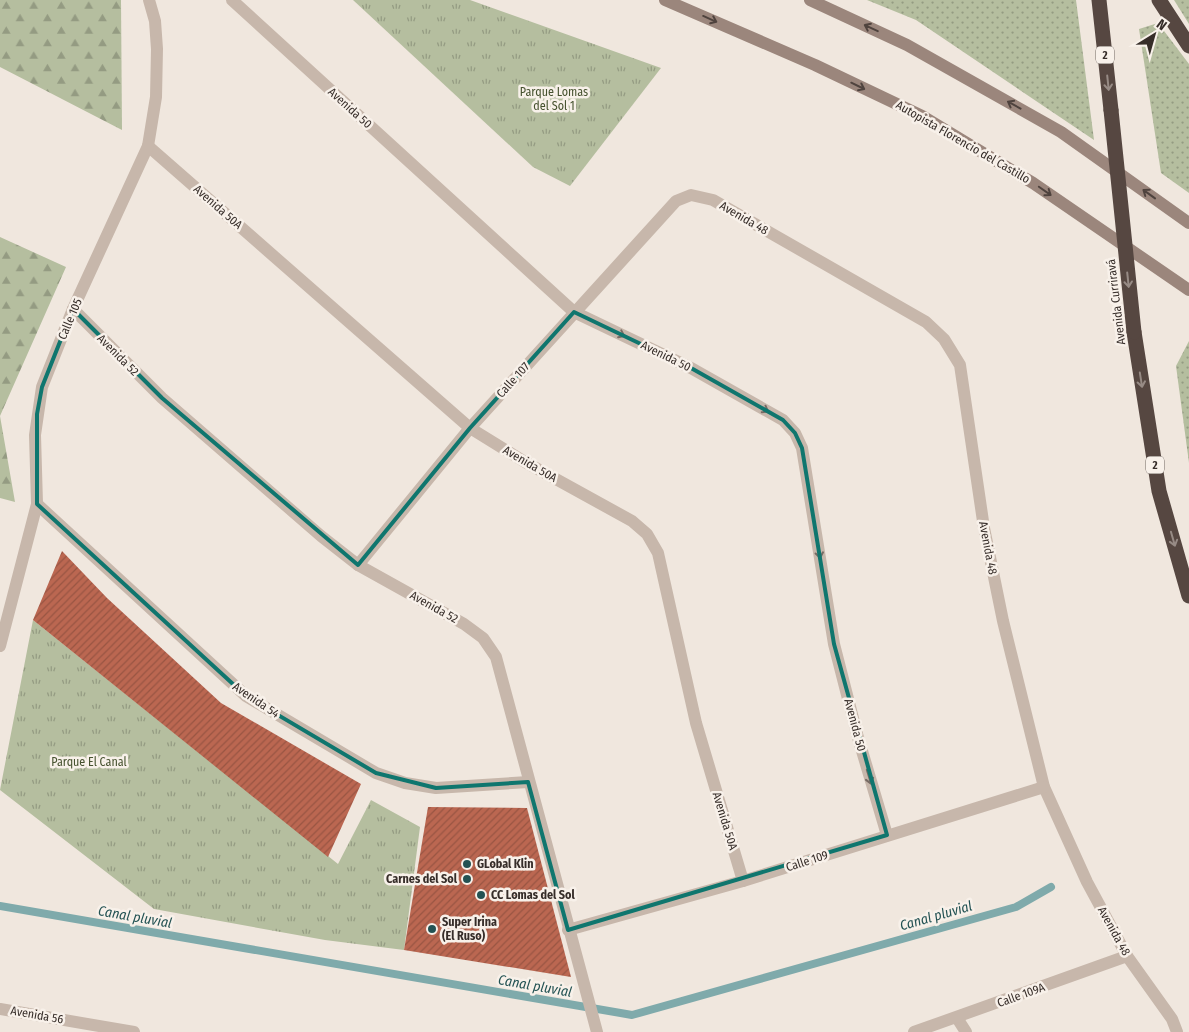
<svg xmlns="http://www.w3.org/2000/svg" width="1189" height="1032" viewBox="0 0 1189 1032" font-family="'Fira Sans Condensed',sans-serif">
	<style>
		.grass { fill: url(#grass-dots) }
		.forest { fill: url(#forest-firs) }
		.park { fill: url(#park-tufts) }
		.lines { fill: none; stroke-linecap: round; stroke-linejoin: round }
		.stream { stroke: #7faaab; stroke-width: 8 }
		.building { fill: url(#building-hatch) }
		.street { stroke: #c7b7ab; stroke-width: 12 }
		.secondary { stroke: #9b867c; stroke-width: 12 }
		.highway { stroke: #564741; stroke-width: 15 }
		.highway-bridge { stroke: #564741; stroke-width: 15 }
		.oneway { stroke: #4f433e }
		.oneway2 { stroke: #978b85 }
		.oneway3 { stroke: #776b64 }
		.marked { fill: none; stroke: #0f766e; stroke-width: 4; stroke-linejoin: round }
		.poi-dot { fill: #235253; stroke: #f8f1ea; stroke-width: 2 }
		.labels { text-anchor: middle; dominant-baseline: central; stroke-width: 5; stroke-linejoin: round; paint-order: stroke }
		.shield { fill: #f8f1ea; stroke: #706863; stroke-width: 1 }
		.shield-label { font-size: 11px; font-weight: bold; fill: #362d29 }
		.park-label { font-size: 12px; fill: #46522f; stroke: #f8f1ea }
		.street-label { font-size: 12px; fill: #362d29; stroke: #f8f1ea }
		.poi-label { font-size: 12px; font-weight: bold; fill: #362d29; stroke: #f8f1ea; text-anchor: start }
		.water-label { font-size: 14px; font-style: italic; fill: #235253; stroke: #f8f1ea }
	</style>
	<defs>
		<pattern id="grass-dots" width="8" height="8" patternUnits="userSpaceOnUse" patternTransform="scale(1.25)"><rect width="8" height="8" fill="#b5be9f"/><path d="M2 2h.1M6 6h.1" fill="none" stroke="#949b82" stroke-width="1.8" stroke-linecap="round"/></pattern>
		<pattern id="forest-firs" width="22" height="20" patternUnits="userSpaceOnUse" patternTransform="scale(1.25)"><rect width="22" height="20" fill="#b5be9f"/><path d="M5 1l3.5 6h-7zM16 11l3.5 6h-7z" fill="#949b82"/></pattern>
		<pattern id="park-tufts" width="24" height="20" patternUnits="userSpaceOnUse" patternTransform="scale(1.25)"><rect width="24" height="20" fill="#b5be9f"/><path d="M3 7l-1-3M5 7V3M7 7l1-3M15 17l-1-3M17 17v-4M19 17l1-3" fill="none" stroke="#949b82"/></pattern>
		<pattern id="building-hatch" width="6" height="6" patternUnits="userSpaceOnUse" patternTransform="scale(1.25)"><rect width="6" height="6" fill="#bb6751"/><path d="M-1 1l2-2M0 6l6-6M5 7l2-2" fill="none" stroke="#995543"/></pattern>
	</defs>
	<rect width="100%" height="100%" fill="#f0e7de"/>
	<g class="grass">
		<path d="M867 0H1076L1094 140 916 20Z"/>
		<path d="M1174 0H1189V24Z"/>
		<path d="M1158 23 1189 64V193L1161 173 1139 29Z"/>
		<path d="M1189 341V463L1176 366Z"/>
	</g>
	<g class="forest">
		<path d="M0 0H121L122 130 0 67Z"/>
		<path d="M0 237 66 267 0 416 15 502 0 498Z"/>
	</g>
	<g class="park">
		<path d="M353 0H470L661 68 570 186 533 167Z"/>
		<path d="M33 620 338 864 371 800 420 827 404 950 325 940 154 909 0 790Z"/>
	</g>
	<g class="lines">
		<path class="stream" d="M0 906 632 1015 1016 907 1051 887"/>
	</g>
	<g class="building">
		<path d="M62 551 107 598 221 703 361 784 328 857 33 620Z"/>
		<path d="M428 807 527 808 571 977 404 950Z"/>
	</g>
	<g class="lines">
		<g class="street">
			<path d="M232 0 574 312 691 368 783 420 795 433 802 448 834 644 857 734 887 835"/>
			<path d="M148 146 470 428 525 462 632 521 647 534 658 553 696 723 743 881"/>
			<path d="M73 309 162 398 321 536 358 565 464 624 483 638 496 657 597 1032"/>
			<path d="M37 504 246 696 376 773 405 783 436 788 528 782"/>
			<path d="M358 565 470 428 676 201 691 195 713 200 926 322 944 339 960 365 984 528 1003 621 1044 787 1087 882 1127 956 1172 1019 1177 1032"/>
			<path d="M0 646 37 504 35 435 42 387 73 309 148 146 156 97 157 49 155 21 149 0"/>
			<path d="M568 930 743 881 1044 787"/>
			<path d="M0 1009 134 1032"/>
			<path d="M957 1018 966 1032"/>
			<path d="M914 1032 1127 956"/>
		</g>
		<g class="secondary">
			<path d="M665 0 815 65 922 116 1033 183 1189 290"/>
			<path d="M810 0 907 45 1061 132 1189 223"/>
		</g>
		<g class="highway">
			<path d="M1099 0 1111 110"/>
			<path d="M1159 0 1189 46"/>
			<path d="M1134 332 1159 491 1189 596"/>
		</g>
		<path class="highway-bridge" d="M1111 110 1134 332"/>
	</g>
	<defs><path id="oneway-shaft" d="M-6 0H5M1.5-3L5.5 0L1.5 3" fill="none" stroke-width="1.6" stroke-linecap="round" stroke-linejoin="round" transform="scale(1.25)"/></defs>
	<g class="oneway">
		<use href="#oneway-shaft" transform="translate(710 19) rotate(24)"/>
		<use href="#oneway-shaft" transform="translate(871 28) rotate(-155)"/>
		<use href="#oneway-shaft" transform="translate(858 86) rotate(26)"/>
		<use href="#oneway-shaft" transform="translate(1014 105) rotate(-151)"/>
		<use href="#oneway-shaft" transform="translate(1045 191) rotate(35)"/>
		<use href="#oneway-shaft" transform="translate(1149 194) rotate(-144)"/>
	</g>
	<g class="oneway2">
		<use href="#oneway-shaft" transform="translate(1108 83) rotate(84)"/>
		<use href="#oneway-shaft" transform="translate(1128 280) rotate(84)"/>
		<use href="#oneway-shaft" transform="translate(1141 380) rotate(81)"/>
		<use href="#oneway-shaft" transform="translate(1173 539) rotate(74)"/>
	</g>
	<g class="oneway3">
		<use href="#oneway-shaft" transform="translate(618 333) rotate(25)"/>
		<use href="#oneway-shaft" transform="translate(762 408) rotate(30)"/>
		<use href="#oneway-shaft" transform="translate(819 551) rotate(81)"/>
		<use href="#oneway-shaft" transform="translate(869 777) rotate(73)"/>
	</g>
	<path class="marked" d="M73 309 162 398 358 565 470 428 574 312 691 368 783 420 795 433 802 448 834 644 887 835 568 930 528 782 436 788 376 773 246 696 37 504V414L42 387Z"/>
	<g class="poi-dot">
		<circle cx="467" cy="864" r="5"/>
		<circle cx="467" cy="879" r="5"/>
		<circle cx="481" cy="895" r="5"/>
		<circle cx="432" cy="929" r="5"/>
	</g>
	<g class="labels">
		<g class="shield">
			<rect x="1096" y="46.5" width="18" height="17" rx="4"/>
			<rect x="1146" y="456.5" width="18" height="17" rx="4"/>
		</g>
		<g class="shield-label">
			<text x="1105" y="55">2</text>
			<text x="1155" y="465">2</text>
		</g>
		<g class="park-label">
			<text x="554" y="92">Parque Lomas<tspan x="554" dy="14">del Sol 1</tspan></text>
			<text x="89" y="762">Parque El Canal</text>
		</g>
		<g class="street-label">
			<text transform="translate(350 108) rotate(42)">Avenida 50</text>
			<text transform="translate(963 142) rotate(30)">Autopista Florencio del Castillo</text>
			<text transform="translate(218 207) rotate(41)">Avenida 50A</text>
			<text transform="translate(744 218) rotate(30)">Avenida 48</text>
			<text transform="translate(1116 302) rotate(-97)">Avenida Curriravá</text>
			<text transform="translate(70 319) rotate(-67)">Calle 105</text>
			<text transform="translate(118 355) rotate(45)">Avenida 52</text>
			<text transform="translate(666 356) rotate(26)">Avenida 50</text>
			<text transform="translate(513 380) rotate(-48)">Calle 107</text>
			<text transform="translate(530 464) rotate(30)">Avenida 50A</text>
			<text transform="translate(988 548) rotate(79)">Avenida 48</text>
			<text transform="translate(434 607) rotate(29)">Avenida 52</text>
			<text transform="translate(256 700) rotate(34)">Avenida 54</text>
			<text transform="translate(855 725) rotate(75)">Avenida 50</text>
			<text transform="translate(725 821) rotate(73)">Avenida 50A</text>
			<text transform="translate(807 861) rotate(-18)">Calle 109</text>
			<text transform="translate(1114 931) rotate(61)">Avenida 48</text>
			<text transform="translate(1021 995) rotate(-20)">Calle 109A</text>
			<text transform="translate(37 1015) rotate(10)">Avenida 56</text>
		</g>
		<g class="poi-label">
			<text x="477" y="864">GLobal Klin</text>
			<text x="457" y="879" text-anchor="end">Carnes del Sol</text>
			<text x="491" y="895">CC Lomas del Sol</text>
			<text x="442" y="922">Super Irina<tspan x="442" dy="14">(El Ruso)</tspan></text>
		</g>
		<g class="water-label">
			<text transform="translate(936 916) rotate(-16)">Canal pluvial</text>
			<text transform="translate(135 917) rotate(10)">Canal pluvial</text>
			<text transform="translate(535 986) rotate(10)">Canal pluvial</text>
		</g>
	</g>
	<g transform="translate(1154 35) rotate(37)" stroke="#f8f1ea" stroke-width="4" paint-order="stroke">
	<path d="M0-4L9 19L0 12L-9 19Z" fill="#362d29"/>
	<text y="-8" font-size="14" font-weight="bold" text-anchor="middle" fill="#362d29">N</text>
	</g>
</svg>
